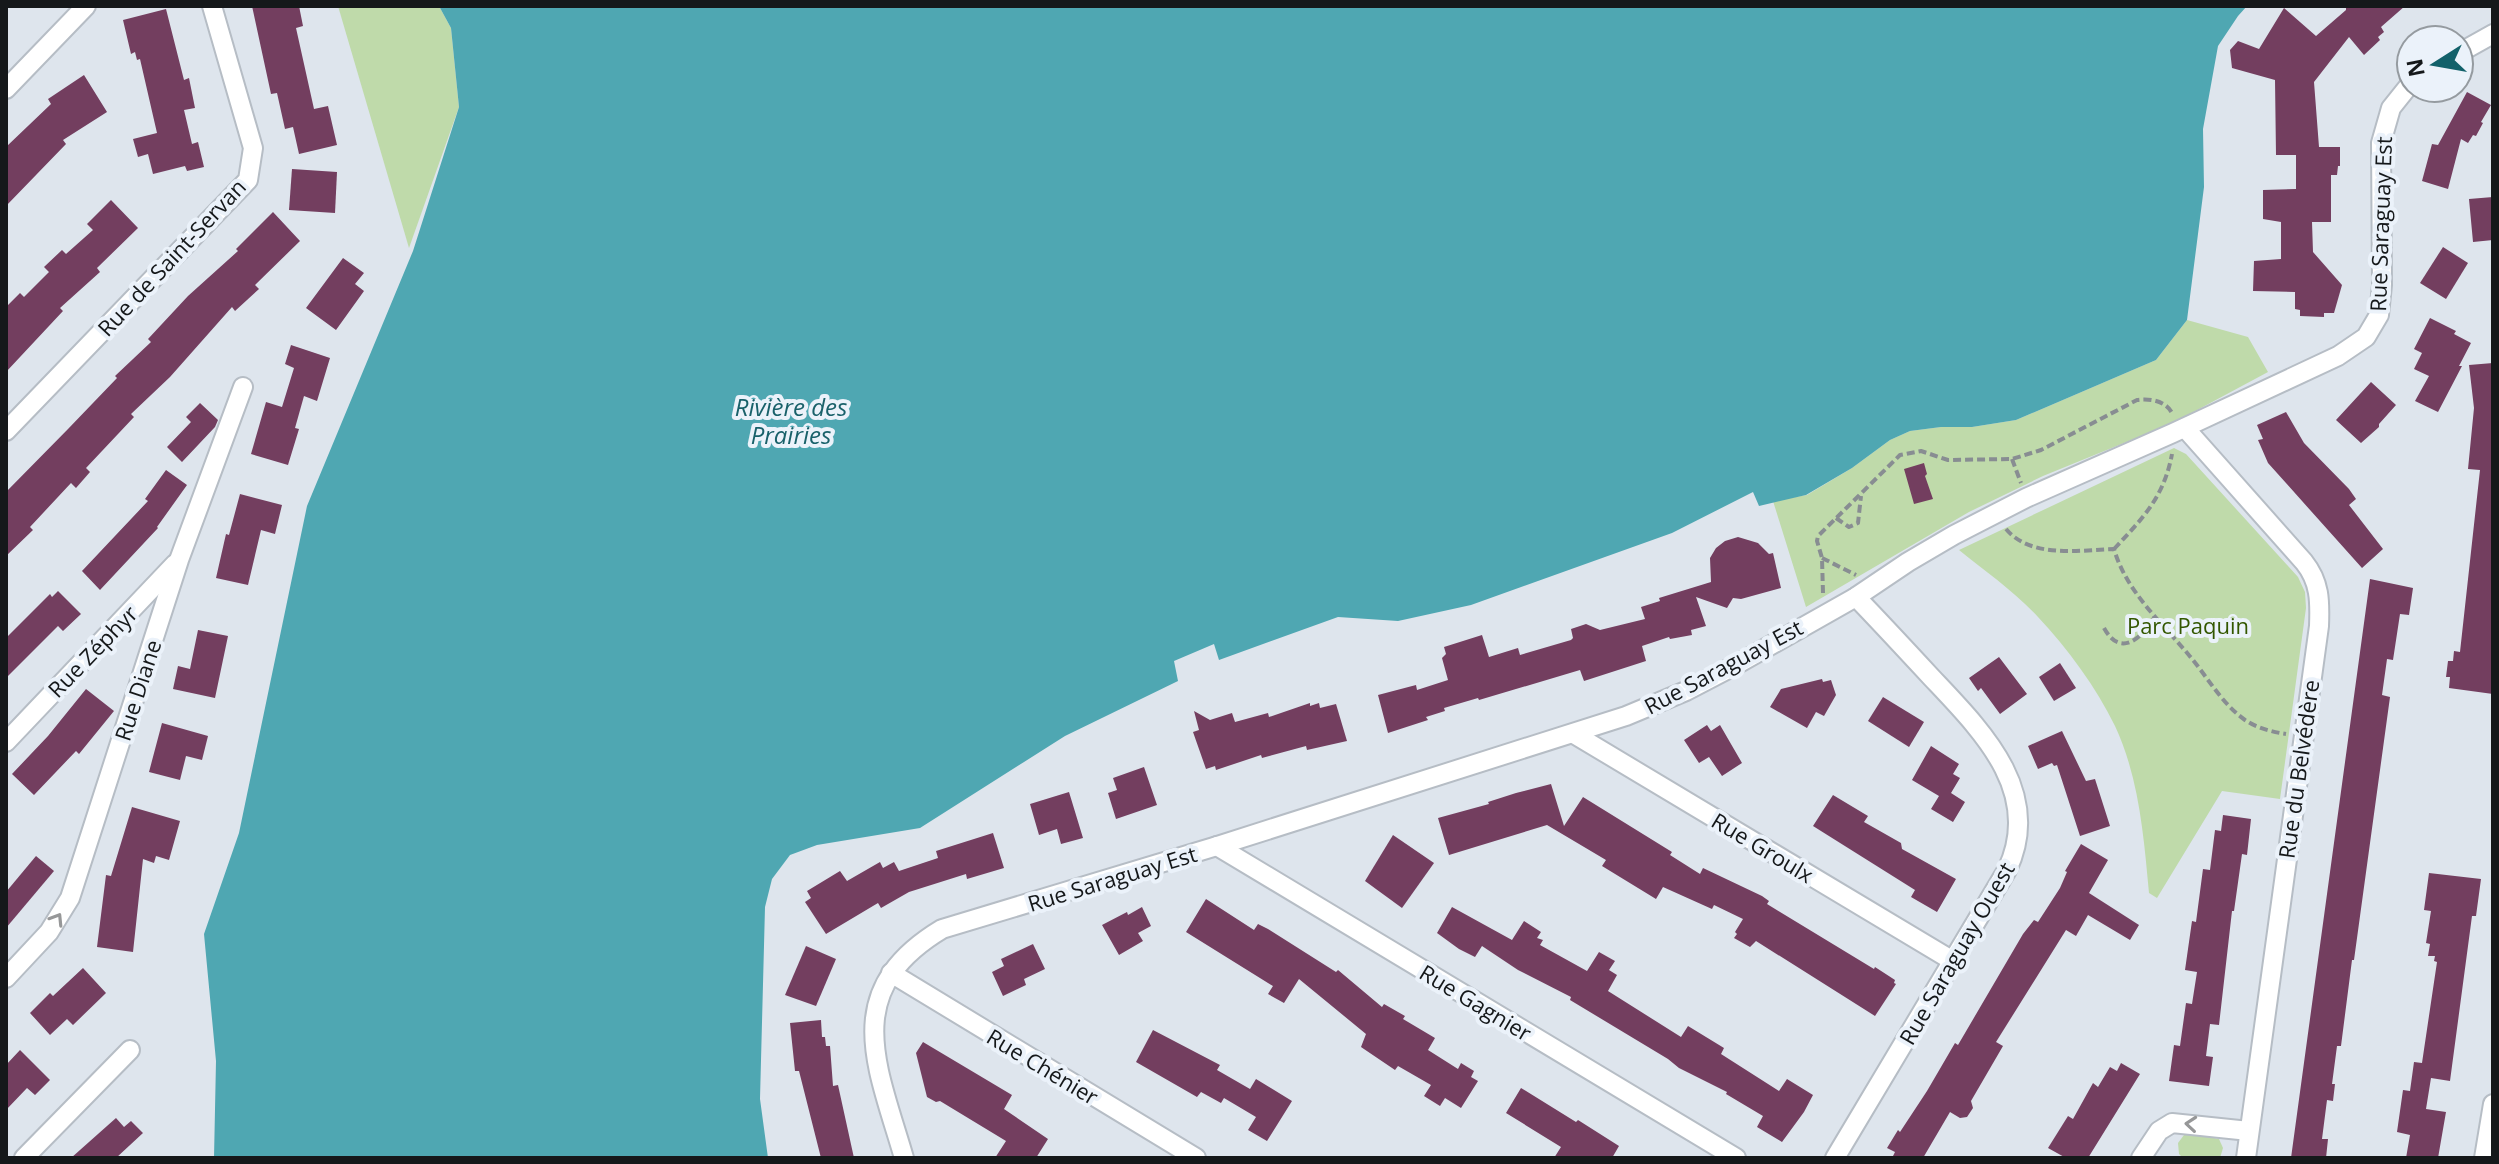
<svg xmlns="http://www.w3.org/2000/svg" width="2499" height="1164" viewBox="0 0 2499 1164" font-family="'Open Sans',sans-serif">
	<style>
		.green { fill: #bfdaaa }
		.water { fill: #4fa7b2 }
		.building { fill: #733e5f }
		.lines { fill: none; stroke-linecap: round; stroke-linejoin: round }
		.minor-casing { stroke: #b6bdc5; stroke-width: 22 }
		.path { stroke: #888d92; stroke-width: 4; stroke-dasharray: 8 4; stroke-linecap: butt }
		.minor { stroke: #fff; stroke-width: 18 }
		.oneway { stroke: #969798 }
		.labels { text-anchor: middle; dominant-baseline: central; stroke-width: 8; stroke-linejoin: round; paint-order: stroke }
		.street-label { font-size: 22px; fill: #15181a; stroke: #ebf2fa }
		.park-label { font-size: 22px; fill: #335700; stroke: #ebf2fa }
		.water-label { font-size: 24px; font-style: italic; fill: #19616a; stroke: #ebf2fa }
	</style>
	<rect width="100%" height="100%" fill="#dee5ed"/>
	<g class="green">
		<path d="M338 6H439L451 28 459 107 409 248Z"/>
		<path d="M2187 320 2248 337 2268 372 2173 423 2043 476 1969 512 1806 607 1773 501 1807 495 1852 468 1890 440 1910 431 1941 427H1972L2016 420 2156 360Z"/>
		<path d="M2174 448 2186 454 2298 577 2305 592 2306 608 2280 799 2222 791 2157 898 2149 893C2144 838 2139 777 2115 726 2096 687 2068 649 2038 617 2015 592 1985 571 1959 550Z"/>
		<path d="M2189 1133 2219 1139 2223 1148 2220 1158H2183L2179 1154 2178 1143 2184 1135Z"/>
	</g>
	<path class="water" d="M439 6H2247L2238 16 2218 46 2203 129 2204 187 2187 320 2156 360 2016 420 1972 427H1941L1910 431 1890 440 1852 468 1806 495 1759 506 1753 492 1672 533 1471 605 1398 621 1338 617 1219 660 1214 644 1174 661 1178 681 1065 736 920 828 817 845 790 855 772 879 765 907 760 1099 768 1158H214L216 1061 204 934 239 833 307 506 413 251 459 107 451 28Z"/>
	<g class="building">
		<path d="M252 6H299L303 26 296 28 314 109 328 106 337 145 299 154 293 127 285 129 277 93 271 94Z"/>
		<path d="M2346 6H2405L2381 27 2384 32 2378 37 2380 40 2364 55 2349 37 2314 82 2319 147H2340V166H2338L2337 175H2331V222H2312L2313 252 2342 285 2334 313H2324V317L2300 316V310L2295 309V292L2253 291 2254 261 2281 259V222L2263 219V190L2296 189V155H2276L2275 80 2232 68 2230 50 2238 41 2259 49 2284 8 2316 36 2346 10Z"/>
		<path d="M166 9 184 80 189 78 195 108 184 110 192 144 198 142 204 167 187 171 185 166 153 174 148 154 138 157 133 139 157 133 140 59 137 60 135 52 131 54 123 20Z"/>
		<path d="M84 75 107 112 63 140 66 144 6 206V147L51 104 48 99Z"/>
		<path d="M2467 92 2491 105 2481 122 2483 123 2476 136 2473 135 2468 143 2461 139 2448 189 2422 181 2432 144 2438 145Z"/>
		<path d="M292 169 337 172 335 213 289 210Z"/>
		<path d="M2493 197V240L2473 242 2469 199Z"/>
		<path d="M111 200 138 228 97 268 100 272 60 308 63 311 6 372V307L20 293 24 297 49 272 44 267 62 250 66 254 93 230 87 224Z"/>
		<path d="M273 212 300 241 255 285 259 289 235 311 232 307 170 377 131 414 134 417 86 468 90 472 76 488 71 483 30 527 33 530 6 556V492L68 429 117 378 115 376 151 342 148 339 188 296 238 251 236 249Z"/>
		<path d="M2443 247 2468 263 2446 299 2420 283Z"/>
		<path d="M343 258 364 273 355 284 364 291 336 330 306 308Z"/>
		<path d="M2430 318 2456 331 2454 334 2471 343 2459 366H2462L2438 412 2415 401 2429 376 2414 369 2422 353 2414 349Z"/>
		<path d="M291 345 330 358 317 401 304 396 295 428 299 429 288 465 251 454 266 402 282 407 294 368 285 364Z"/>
		<path d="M2493 363V694L2449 688 2450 677H2446L2448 661H2453L2454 651 2460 652 2480 470 2468 469 2474 408 2469 365Z"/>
		<path d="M2371 382 2396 405 2379 424V427L2361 443 2336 420Z"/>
		<path d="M200 403 218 420 215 427 182 462 167 447 191 422 186 417Z"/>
		<path d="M2286 412 2304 443 2349 489 2356 499 2349 505 2383 549 2362 568 2268 463 2258 440 2263 439 2257 425Z"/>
		<path d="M1924 463 1927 474 1925 476 1933 499 1914 504 1904 469Z"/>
		<path d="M166 470 187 485 157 527 158 528 100 590 82 571 148 501 145 499Z"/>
		<path d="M240 494 282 505 275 534 261 530 248 585 216 578 226 534 229 535Z"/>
		<path d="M1738 537 1758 543 1769 554 1773 553 1781 588 1741 599 1733 598 1727 608 1696 597 1706 626 1691 630 1692 635 1670 639 1669 637 1642 646 1646 661 1584 681 1580 670 1479 700 1478 698 1444 708 1445 711 1426 717 1428 720 1388 733 1378 695 1416 685 1417 690 1448 680 1442 658 1446 654 1444 647 1482 635 1489 657 1518 648 1520 655 1571 640 1573 638 1571 629 1586 624 1600 630 1645 619 1641 607 1660 601 1659 598 1711 582 1710 558 1716 548 1725 541Z"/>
		<path d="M2370 579 2413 588 2409 615 2400 614 2393 660 2387 659 2382 695 2390 697 2354 960H2352L2341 1046H2337L2332 1084H2335L2333 1101 2327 1100 2322 1139H2328L2326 1158H2291Z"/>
		<path d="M58 591 81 614 63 631 58 626 6 678V638L50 594 52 597Z"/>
		<path d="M198 630 228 636 215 698 173 689 178 666 190 669Z"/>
		<path d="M1999 657 2027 694 2000 714 1981 688 1978 691 1969 678Z"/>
		<path d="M2060 663 2076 688 2054 701 2039 677Z"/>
		<path d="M1822 679 1823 682 1831 680 1836 695 1824 716 1816 712 1807 728 1770 707 1781 689Z"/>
		<path d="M86 689 114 711 79 754 76 751 34 795 12 774 48 736Z"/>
		<path d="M1883 697 1924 722 1909 747 1868 721Z"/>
		<path d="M1310 703V706L1319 703 1320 708 1336 704 1347 741 1307 750 1306 746 1262 758 1261 755 1216 770 1215 766 1206 769 1193 732 1199 730 1194 711 1210 720 1232 713 1235 722 1268 713 1269 717Z"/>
		<path d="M162 723 208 736 202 760 186 756 180 780 149 772Z"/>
		<path d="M1707 725 1711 731 1720 725 1742 763 1722 776 1709 757 1699 763 1684 740Z"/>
		<path d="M2062 731 2086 781 2095 779 2110 826 2080 836 2057 765 2054 766 2052 763 2038 769 2028 746Z"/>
		<path d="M1931 746 1959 764 1953 774 1960 778 1951 793 1965 802 1953 822 1931 809 1939 796 1912 780Z"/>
		<path d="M1144 767 1157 805 1116 819 1108 793 1117 790 1113 778Z"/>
		<path d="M1551 784 1564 826 1583 797 1672 852 1670 855 1700 874 1703 868 1762 896 1769 901 1767 904 1874 969 1875 967 1895 980 1894 983 1896 984 1875 1016 1756 941 1750 947 1734 938 1737 934 1735 932 1743 919 1714 905 1712 909 1663 887 1656 899 1602 866 1606 860 1547 825 1449 855 1438 818 1489 804 1488 802 1516 793Z"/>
		<path d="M1069 792 1083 838 1061 844 1057 829 1039 835 1030 804Z"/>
		<path d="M1833 795 1868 816 1864 822 1901 843 1902 849 1956 879 1937 912 1911 897 1915 890 1813 826Z"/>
		<path d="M132 807 180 821 169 860 156 856 154 863 143 859 133 952 97 947 106 875 111 876Z"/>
		<path d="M2223 815 2251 819 2247 855 2242 854 2234 911H2232L2219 1025 2210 1024 2206 1056 2213 1057 2209 1086 2169 1081 2174 1045 2180 1046 2186 1003 2192 1004 2197 972 2185 970 2192 921 2196 922 2203 869 2210 870 2215 830 2221 831Z"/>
		<path d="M993 833 1004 868 967 879 966 874 909 892 881 908 878 903 826 934 805 902 811 898 807 891 840 871 847 881 880 862 883 868 894 862 899 871 938 858 936 851Z"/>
		<path d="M1393 835 1434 863 1402 908 1365 881Z"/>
		<path d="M2081 844 2108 860 2089 893 2139 925 2130 940 2088 915 2076 936 2066 930 1996 1042 2003 1046 1971 1101 1973 1108 1967 1117 1960 1118 1950 1112 1923 1158H1892L1895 1152 1887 1148 1898 1130 1900 1132 1927 1091 1955 1043 1958 1045 2023 934 2034 920 2038 922 2060 888 2067 872 2065 871Z"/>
		<path d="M36 856 54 871 6 928V892Z"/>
		<path d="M2429 873 2481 879 2476 916H2472L2450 1081 2431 1078 2426 1109 2446 1112 2438 1158H2406L2410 1135 2397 1132 2403 1090 2410 1091 2414 1062 2422 1063 2437 962 2434 961 2435 956H2428L2430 944 2426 943 2431 911 2424 910Z"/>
		<path d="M1206 899 1254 930 1258 924 1268 929 1336 972 1338 970 1382 1007 1384 1004 1405 1016 1403 1019 1435 1038 1428 1050 1458 1069 1461 1063 1474 1071 1471 1077 1478 1081 1461 1108 1445 1098 1440 1106 1424 1096 1431 1085 1398 1066 1395 1070 1361 1047 1366 1034 1299 979 1284 1003 1268 994 1273 986 1186 932Z"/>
		<path d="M1142 907 1151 926 1138 933 1143 941 1119 955 1102 925 1127 912 1128 915Z"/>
		<path d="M1452 907 1512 940 1524 921 1541 932 1537 938 1543 940 1540 945 1587 971 1599 952 1615 961 1609 970 1617 975 1608 991 1681 1037 1688 1026 1724 1048 1721 1054 1779 1091 1787 1079 1813 1095 1804 1112 1782 1142 1757 1127 1763 1116 1726 1094 1727 1092 1679 1068 1668 1059 1570 1000 1571 997 1518 970 1482 946 1475 957 1459 949 1437 933Z"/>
		<path d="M1033 944 1045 969 1024 979 1026 985 1003 996 992 972 1004 966 1001 959Z"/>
		<path d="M806 946 836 959 816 1006 785 995Z"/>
		<path d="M83 968 106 993 73 1025 67 1019 50 1035 30 1013 50 993 53 996Z"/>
		<path d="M821 1020 822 1037H825L826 1046H830L833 1086 838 1085 854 1158H821L799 1071H795L790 1023Z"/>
		<path d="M1153 1030 1220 1065 1217 1070 1250 1089 1256 1079 1292 1101 1267 1141 1248 1130 1256 1117 1224 1098 1221 1103 1201 1092 1197 1097 1136 1062Z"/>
		<path d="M923 1042 1012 1095 1004 1109 1048 1139 1036 1158H995L1006 1141 940 1101 936 1102 927 1097 916 1053Z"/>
		<path d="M20 1050 50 1080 35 1095 27 1088 6 1110V1065Z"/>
		<path d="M2121 1063 2140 1074 2088 1158H2066L2048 1148 2068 1116 2073 1119 2093 1083 2098 1087 2110 1067 2117 1071Z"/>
		<path d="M1521 1088 1576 1122 1578 1120 1619 1146 1612 1158H1554L1561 1147 1506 1113Z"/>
		<path d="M116 1118 124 1127 131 1121 143 1133 116 1158H71Z"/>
	</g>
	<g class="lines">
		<defs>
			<g id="minor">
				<path d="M2459 53 2493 34"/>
				<path d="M6 89 86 6"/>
				<path d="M2185 428 2304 562C2320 582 2320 601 2319 626L2246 1158"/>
				<path d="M6 431 248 180 253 148 212 6"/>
				<path d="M1574 734 1953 961"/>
				<path d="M6 742 175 564"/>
				<path d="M1217 846 1736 1158"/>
				<path d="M891 973 1196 1158"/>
				<path d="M6 978 49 932 70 898 179 560 243 387"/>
				<path d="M24 1158 130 1050"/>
				<path d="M904 1158C877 1065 839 991 942 929L1217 846 1626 716 1686 691 1734 666 1856 597 1908 562 1954 535 2026 498 2173 433 2338 356 2366 337 2379 315 2382 285 2381 143 2391 108 2411 83"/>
				<path d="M1835 1158 2007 870C2044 792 1982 731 1932 678 1907 651 1882 624 1856 597"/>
				<path d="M2141 1158 2159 1131 2172 1123 2249 1131"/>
				<path d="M2484 1158 2493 1104"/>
			</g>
		</defs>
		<use href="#minor" class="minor-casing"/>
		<g class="path">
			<path d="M2012 459 2021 483"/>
			<path d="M1836 518 1849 527 1858 523 1861 496"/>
			<path d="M2006 529C2031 559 2080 550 2114 549 2126 591 2161 622 2188 654 2207 676 2221 703 2245 720 2257 728 2272 732 2286 734"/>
			<path d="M2114 549C2143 518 2164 497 2172 454"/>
			<path d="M1822 558 1856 575"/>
			<path d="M1823 593 1822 558 1817 541 1818 536 1900 455 1921 451 1948 460 2012 459 2041 450 2137 400C2150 398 2166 401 2172 413"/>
			<path d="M2104 628C2121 659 2143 637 2155 616"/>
		</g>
		<use href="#minor" class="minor"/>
	</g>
	<defs><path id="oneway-chevron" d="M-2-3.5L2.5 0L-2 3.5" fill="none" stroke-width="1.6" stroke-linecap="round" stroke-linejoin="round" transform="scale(2)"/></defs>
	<g class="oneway">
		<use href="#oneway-chevron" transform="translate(57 919) rotate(-58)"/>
		<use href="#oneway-chevron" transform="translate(2191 1124) rotate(-175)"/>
	</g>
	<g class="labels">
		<g class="street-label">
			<text transform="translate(2380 224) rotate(-88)">Rue Saraguay Est</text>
			<text transform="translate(171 257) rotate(-47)">Rue de Saint-Servan</text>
			<text transform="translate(92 651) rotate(-46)">Rue Zéphyr</text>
			<text transform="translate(1723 666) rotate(-28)">Rue Saraguay Est</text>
			<text transform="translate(137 690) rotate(-72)">Rue Diane</text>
			<text transform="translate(2298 769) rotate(-82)">Rue du Belvédère</text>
			<text transform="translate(1763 847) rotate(31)">Rue Groulx</text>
			<text transform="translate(1112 878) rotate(-17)">Rue Saraguay Est</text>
			<text transform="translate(1956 953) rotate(-60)">Rue Saraguay Ouest</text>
			<text transform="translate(1476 1002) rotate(31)">Rue Gagnier</text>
			<text transform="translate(1043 1066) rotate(31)">Rue Chénier</text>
		</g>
		<g class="park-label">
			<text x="2188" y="625">Parc Paquin</text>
		</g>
		<g class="water-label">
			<text x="791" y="406">Rivière des<tspan x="791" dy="28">Prairies</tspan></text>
		</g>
	</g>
	<rect width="2499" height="1164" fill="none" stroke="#15181a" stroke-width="16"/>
	<g transform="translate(2435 64) rotate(259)"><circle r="38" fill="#ebf2fa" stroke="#959ba0" stroke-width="2"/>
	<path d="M0-6L14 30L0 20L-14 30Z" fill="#12616a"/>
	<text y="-12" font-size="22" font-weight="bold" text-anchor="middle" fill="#15181a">N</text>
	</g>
</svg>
